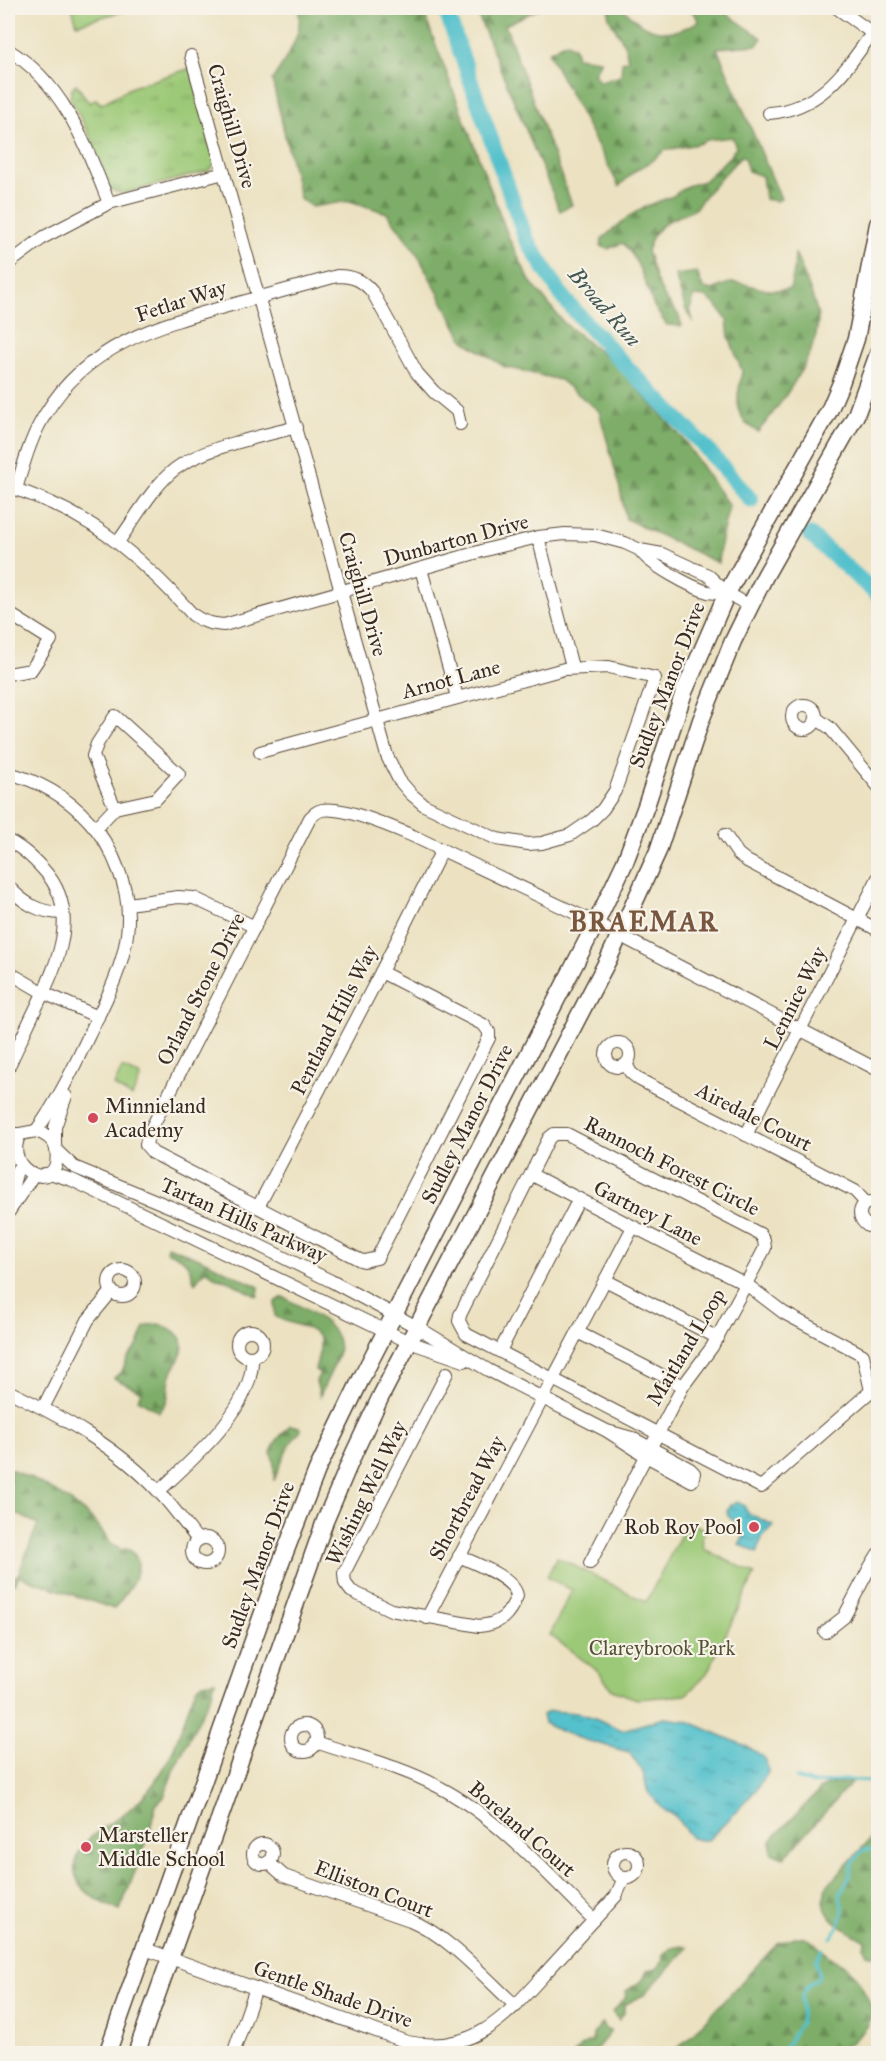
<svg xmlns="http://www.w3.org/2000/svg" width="886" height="2061" viewBox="0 0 886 2061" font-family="'IM FELL Great Primer',serif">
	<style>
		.grass { fill: url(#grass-tufts); stroke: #6c7a4a; stroke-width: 1.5 }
		.forest { fill: url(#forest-firs); stroke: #5c6c43; stroke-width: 1.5 }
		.park { fill: #9cc977; stroke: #6c7a4a; stroke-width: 1.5 }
		.water { fill: url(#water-ripples); stroke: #487675; stroke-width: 1.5 }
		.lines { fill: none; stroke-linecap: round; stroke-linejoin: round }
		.stream { stroke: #54c1cc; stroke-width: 3 }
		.river { stroke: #54c1cc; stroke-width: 16 }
		.minor-casing { stroke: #564637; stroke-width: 14 }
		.major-casing { stroke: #564637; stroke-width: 19 }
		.minor { stroke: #fff; stroke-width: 12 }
		.major { stroke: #fff; stroke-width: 16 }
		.poi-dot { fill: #d1495b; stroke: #f7f3e8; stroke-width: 2 }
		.labels { text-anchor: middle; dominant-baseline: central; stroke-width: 4.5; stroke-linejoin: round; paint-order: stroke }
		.street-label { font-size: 21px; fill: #3b2a1e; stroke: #f7f3e8 }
		.poi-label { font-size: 21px; fill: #3b2a1e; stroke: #f7f3e8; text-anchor: start }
		.park-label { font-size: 21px; fill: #535234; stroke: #f7f3e8 }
		.water-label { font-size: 22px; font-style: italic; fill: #425752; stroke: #f7f3e8 }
		.district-label { font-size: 27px; font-weight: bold; letter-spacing: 1.5px; fill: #79563e; stroke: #f7f3e8 }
	</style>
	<defs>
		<pattern id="grass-tufts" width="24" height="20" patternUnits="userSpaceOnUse" patternTransform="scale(1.5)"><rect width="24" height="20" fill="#9cc977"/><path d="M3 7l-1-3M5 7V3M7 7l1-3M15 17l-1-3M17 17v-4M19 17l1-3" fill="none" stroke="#80a361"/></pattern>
		<pattern id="forest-firs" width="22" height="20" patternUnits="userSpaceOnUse" patternTransform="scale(1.5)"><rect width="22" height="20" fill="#7dad68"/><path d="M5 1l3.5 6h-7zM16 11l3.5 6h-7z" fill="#688d55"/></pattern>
		<pattern id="water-ripples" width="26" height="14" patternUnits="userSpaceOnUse" patternTransform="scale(1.5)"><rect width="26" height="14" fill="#54c1cc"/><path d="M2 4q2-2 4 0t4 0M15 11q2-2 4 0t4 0" fill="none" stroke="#479da5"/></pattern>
	</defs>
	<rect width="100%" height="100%" fill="#f7f3e8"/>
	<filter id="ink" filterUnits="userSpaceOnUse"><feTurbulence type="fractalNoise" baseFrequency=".0167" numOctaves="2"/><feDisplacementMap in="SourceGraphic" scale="12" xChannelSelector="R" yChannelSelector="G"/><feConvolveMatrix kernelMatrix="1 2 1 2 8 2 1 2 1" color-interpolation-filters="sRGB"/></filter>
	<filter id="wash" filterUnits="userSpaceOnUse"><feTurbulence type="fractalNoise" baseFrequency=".008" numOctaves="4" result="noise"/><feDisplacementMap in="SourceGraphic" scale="24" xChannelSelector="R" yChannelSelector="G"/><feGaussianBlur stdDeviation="1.35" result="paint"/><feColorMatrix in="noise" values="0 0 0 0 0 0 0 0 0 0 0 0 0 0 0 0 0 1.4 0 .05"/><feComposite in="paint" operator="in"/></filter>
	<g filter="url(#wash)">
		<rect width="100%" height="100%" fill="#ece2c2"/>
		<path class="grass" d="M191 68 215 157 214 165 208 171 125 193 115 192 109 187 92 140 70 98 72 88 76 84 89 103 96 99 101 104 132 87Z"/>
		<g class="forest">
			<path d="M298 8H422L509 238 530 281 564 323 618 367 683 439 729 506 721 539 718 563 626 519 619 484 599 411 560 380 505 367 464 341 416 252 387 213 350 201 312 207 300 199 272 80C286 59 305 33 298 8Z"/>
			<path d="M475 8H541L505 25 572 205 560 211Z"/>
			<path d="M609 8H623C646 33 669 40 699 21L690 8H718L762 38 757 45 717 48 781 199 777 201 765 199 762 176 748 171 744 157 741 156 707 193 694 210 668 221 654 233 647 251 656 280 665 298 678 314 682 326 667 325C662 318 657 312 653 304 645 283 639 260 623 243L608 249 601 246 602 239 629 216 647 206 673 196 687 186 704 181 730 156 736 147 732 137 706 140 698 144 665 150 651 162 636 170 619 186 548 52 566 42 574 47 577 57 601 60 594 74 600 82 621 76 622 62 628 60 625 45 609 18Z"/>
			<path d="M795 253C801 269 818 304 818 319 818 355 780 405 758 432L745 423 738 409V395L742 371 729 337 727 320 717 306 706 297 694 296 690 309 693 322 686 310 675 275 697 272 703 288 713 290C739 275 744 287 770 290 776 290 783 290 790 289L794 272Z"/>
			<path d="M167 1246 199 1258 259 1287 258 1296 254 1295 227 1280 217 1278 207 1271 203 1272 195 1283C192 1278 193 1274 190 1269 185 1258 176 1255 166 1251Z"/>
			<path d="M283 1297C304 1309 348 1325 337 1358 332 1371 325 1383 320 1396L316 1381 320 1373 315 1370 320 1349V1339C311 1324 289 1326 275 1316V1302Z"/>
			<path d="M158 1324C173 1328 189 1338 180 1357 177 1364 172 1371 170 1378 166 1395 173 1396 159 1412L138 1399 142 1392 114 1378 122 1371 129 1356 138 1345 145 1327 150 1325Z"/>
			<path d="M290 1425 299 1427 301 1431C288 1442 280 1465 274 1481V1464L271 1452 277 1440Z"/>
			<path d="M8 1468C38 1481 68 1496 93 1520 103 1530 108 1545 122 1550L127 1548C153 1564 126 1593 114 1609L19 1576 16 1582 8 1586V1579L18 1575 38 1524 8 1510Z"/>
			<path d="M215 1681 212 1693 173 1771 164 1797 156 1805 147 1841 120 1910C89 1899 56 1876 87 1841 99 1828 118 1820 131 1808 143 1798 153 1786 161 1773 177 1748 184 1716 196 1688L203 1683Z"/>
			<path d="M837 1783H851L784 1858 771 1853V1841L775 1836 820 1790 826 1785Z"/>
			<path d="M878 1831V1950L874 1956 867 1954 864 1948 865 1941C843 1927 817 1920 826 1887Z"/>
			<path d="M795 1937C812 1936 818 1948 830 1957 835 1961 842 1963 847 1967 856 1974 874 2005 872 2016 868 2032 849 2044 837 2053H672L689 2038 778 1943Z"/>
			<path d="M682 1946 687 1947 683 1953 644 1995 624 2005V2013L619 2020 612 2012 625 1999 626 1991 643 1980 647 1971 657 1969 662 1963 663 1954 672 1948Z"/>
			<path d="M602 2023 605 2029 611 2031 594 2052 574 2053 588 2042H592L593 2034Z"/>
		</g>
		<g class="park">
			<path d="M72 8H123L124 11 77 24Z"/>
			<path d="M122 1068 141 1076 132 1097 114 1086Z"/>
			<path d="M688 1521 705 1530 702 1538 704 1549 755 1574 707 1673 686 1695 637 1699 612 1690 599 1672 550 1635 572 1590 547 1577 557 1557 646 1602Z"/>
		</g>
		<g class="water">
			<path d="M738 1502 744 1506 748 1513 773 1525C770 1532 764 1533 761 1540 759 1545 760 1548 757 1553L739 1544 744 1537 736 1533 735 1522 728 1516 727 1511 730 1505Z"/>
			<path d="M550 1711 578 1713 595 1718 622 1730 665 1718 687 1721 748 1747 761 1755 766 1760 768 1772 756 1790 732 1816 708 1840H700L692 1838 674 1815 665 1811 648 1792 643 1772 629 1752 578 1738 553 1728 544 1723 542 1715Z"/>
		</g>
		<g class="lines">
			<g class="stream">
				<path d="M796 1778 814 1784 843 1780 878 1781"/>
				<path d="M831 1938 839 1926 843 1913 840 1895 849 1877 852 1863 863 1850 872 1849 878 1854"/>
				<path d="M781 2054 801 2022 802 1995 808 1985 817 1979 819 1975 816 1961 822 1949"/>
				<path d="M833 2054 835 2049 842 2054"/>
			</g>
			<g class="river">
				<path d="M445 8 526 239 564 299 617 357 704 446 751 500"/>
				<path d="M810 535 878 595"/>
			</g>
		</g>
	</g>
	<g filter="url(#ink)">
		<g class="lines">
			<defs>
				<g id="minor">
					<path d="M837 8 878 37"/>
					<path d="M8 50C64 83 86 146 109 203"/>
					<path d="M191 56 387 756 399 780 411 794 424 805 497 839 528 844 542 843 570 835 592 820 603 809 615 791 655 678 609 667 564 669 260 752"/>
					<path d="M769 113C825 108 848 66 878 25"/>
					<path d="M8 264 44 237 109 203 224 173"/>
					<path d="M8 487C87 510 139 555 193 615 203 622 211 624 224 625L489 549 538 537 565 534 595 535 625 543 640 550 662 554 690 567"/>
					<path d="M16 489C24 463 31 436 46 413 88 343 162 324 235 304 269 295 303 285 337 276 353 276 363 280 373 293L417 373 434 392 457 411 460 424"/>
					<path d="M538 537 572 667"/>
					<path d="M118 542C135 519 153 486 175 469 204 447 260 437 296 427"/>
					<path d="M640 550C648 564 691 587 708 592 714 593 720 593 727 593"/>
					<path d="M421 569 457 697"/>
					<path d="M695 569 708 575 727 593 750 606"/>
					<path d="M8 613 51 640 31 670 8 674"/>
					<circle cx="804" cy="717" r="12"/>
					<path d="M816 718 830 728 878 786"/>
					<path d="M8 773C39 781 67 797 89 821 103 836 112 852 119 871 143 932 115 981 89 1035 73 1069 58 1101 36 1131"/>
					<path d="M96 828 115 808 156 799 179 774 115 716 97 744 93 756 115 808"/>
					<path d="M725 835 738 854 747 861 878 930"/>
					<path d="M8 841C22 847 33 858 43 869 82 911 58 962 37 1006 27 1026 18 1047 8 1068"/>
					<path d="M8 886C23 903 39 913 63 913"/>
					<path d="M128 904 178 897 194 898 255 927"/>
					<path d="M8 972 44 993 98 1017"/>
					<path d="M381 972 484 1025 489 1032V1038L377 1258 364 1261 360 1260 153 1153 146 1145 148 1135 310 818C314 814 317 811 322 810 344 806 392 827 413 836L596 923 878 1070"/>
					<circle cx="618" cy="1055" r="12"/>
					<path d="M626 1064 631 1073 640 1080 855 1191 866 1203"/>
					<path d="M8 1134H20L36 1131C45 1134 54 1139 56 1149 64 1197 0 1173 20 1134"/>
					<path d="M746 1135 878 878"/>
					<path d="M55 1145V1127L66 1096"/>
					<path d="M56 1150 74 1167 236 1234 331 1281 417 1327 488 1370 607 1431 646 1456 692 1481 694 1473 690 1469 632 1438 607 1431"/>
					<path d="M44 1174H53L72 1180 409 1342 464 1361"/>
					<path d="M532 1175 746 1284 765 1248 764 1240 760 1234 567 1134H554L549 1138 460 1315 459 1321 466 1334 761 1487 871 1391 863 1355 784 1313 746 1284 712 1347 683 1386 590 1563"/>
					<path d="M878 1203C861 1198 853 1216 868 1226L878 1223"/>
					<path d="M8 1204 17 1170"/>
					<path d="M258 1207 381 972 442 850"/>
					<path d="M8 1213 32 1177"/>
					<circle cx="122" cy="1283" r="13"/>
					<path d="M605 1280 718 1338"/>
					<circle cx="250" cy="1344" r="13"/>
					<path d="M577 1332 683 1386"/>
					<path d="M500 1351 579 1199"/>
					<path d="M447 1373 344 1573 345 1583 351 1591 391 1610 479 1626C501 1624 509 1615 517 1596 515 1578 474 1563 459 1556"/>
					<path d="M8 1391C62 1417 118 1447 160 1493 174 1508 185 1524 198 1540"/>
					<path d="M43 1408 88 1320 112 1291"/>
					<path d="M159 1491C192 1460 255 1407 252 1357"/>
					<circle cx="205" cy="1551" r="13"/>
					<path d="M427 1618 633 1227"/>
					<path d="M825 1632 844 1617 870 1567 878 1554"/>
					<circle cx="304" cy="1738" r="13"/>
					<path d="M316 1742C356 1756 400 1766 437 1786 495 1815 548 1874 594 1920"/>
					<circle cx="263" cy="1854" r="10"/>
					<circle cx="626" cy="1865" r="13"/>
					<path d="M268 1862 284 1876 410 1920C449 1936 485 1978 516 2006"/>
					<path d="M145 1949 407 2042C476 2056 509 2013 550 1968 572 1944 594 1920 616 1896L624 1878"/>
					<path d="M233 2054 256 1988"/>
				</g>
				<g id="major">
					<path d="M107 2054 277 1573 317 1470 362 1377 596 923 625 862 646 806 684 692 727 593 829 411 841 383 856 339 878 224"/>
					<path d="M136 2054 325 1521 354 1453 381 1396 609 958 658 851 701 720 733 641 765 576 856 415 878 354"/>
				</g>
			</defs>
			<use href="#minor" class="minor-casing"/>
			<use href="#major" class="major-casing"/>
			<use href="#minor" class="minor"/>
			<use href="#major" class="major"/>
		</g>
	</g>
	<g class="poi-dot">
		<circle cx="93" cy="1118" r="6"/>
		<circle cx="754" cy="1527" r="6"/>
		<circle cx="86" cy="1847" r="6"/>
	</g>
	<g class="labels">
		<g class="street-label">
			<text transform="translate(232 126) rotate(74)">Craighill Drive</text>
			<text transform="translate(181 301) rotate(-18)">Fetlar Way</text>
			<text transform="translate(456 540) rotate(-15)">Dunbarton Drive</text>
			<text transform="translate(363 594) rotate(74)">Craighill Drive</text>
			<text transform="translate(451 679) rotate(-15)">Arnot Lane</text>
			<text transform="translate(667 685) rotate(-69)">Sudley Manor Drive</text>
			<text transform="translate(201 989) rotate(-63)">Orland Stone Drive</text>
			<text transform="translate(795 998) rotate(-63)">Lennice Way</text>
			<text transform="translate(334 1020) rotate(-63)">Pentland Hills Way</text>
			<text transform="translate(754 1117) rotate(27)">Airedale Court</text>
			<text transform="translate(467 1124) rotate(-63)">Sudley Manor Drive</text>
			<text transform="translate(672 1166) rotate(27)">Rannoch Forest Circle</text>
			<text transform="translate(648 1213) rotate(27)">Gartney Lane</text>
			<text transform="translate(244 1220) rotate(24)">Tartan Hills Parkway</text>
			<text transform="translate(686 1347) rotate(-59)">Maitland Loop</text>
			<text transform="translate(366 1493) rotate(-64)">Wishing Well Way</text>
			<text transform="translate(467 1498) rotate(-62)">Shortbread Way</text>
			<text transform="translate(258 1565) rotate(-70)">Sudley Manor Drive</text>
			<text transform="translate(522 1829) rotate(41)">Boreland Court</text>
			<text transform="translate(374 1889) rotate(21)">Elliston Court</text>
			<text transform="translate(333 1994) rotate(19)">Gentle Shade Drive</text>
		</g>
		<g class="poi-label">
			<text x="105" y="1106">Minnieland<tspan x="105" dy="24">Academy</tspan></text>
			<text x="742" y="1527" text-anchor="end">Rob Roy Pool</text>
			<text x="98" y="1835">Marsteller<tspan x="98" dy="24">Middle School</tspan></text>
		</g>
		<g class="park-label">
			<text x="662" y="1648">Clareybrook Park</text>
		</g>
		<g class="water-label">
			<text transform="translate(605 307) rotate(49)">Broad Run</text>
		</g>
		<g class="district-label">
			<text x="644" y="921">BRAEMAR</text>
		</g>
	</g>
	<rect width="886" height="2061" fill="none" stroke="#f7f3e8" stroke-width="30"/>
</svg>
